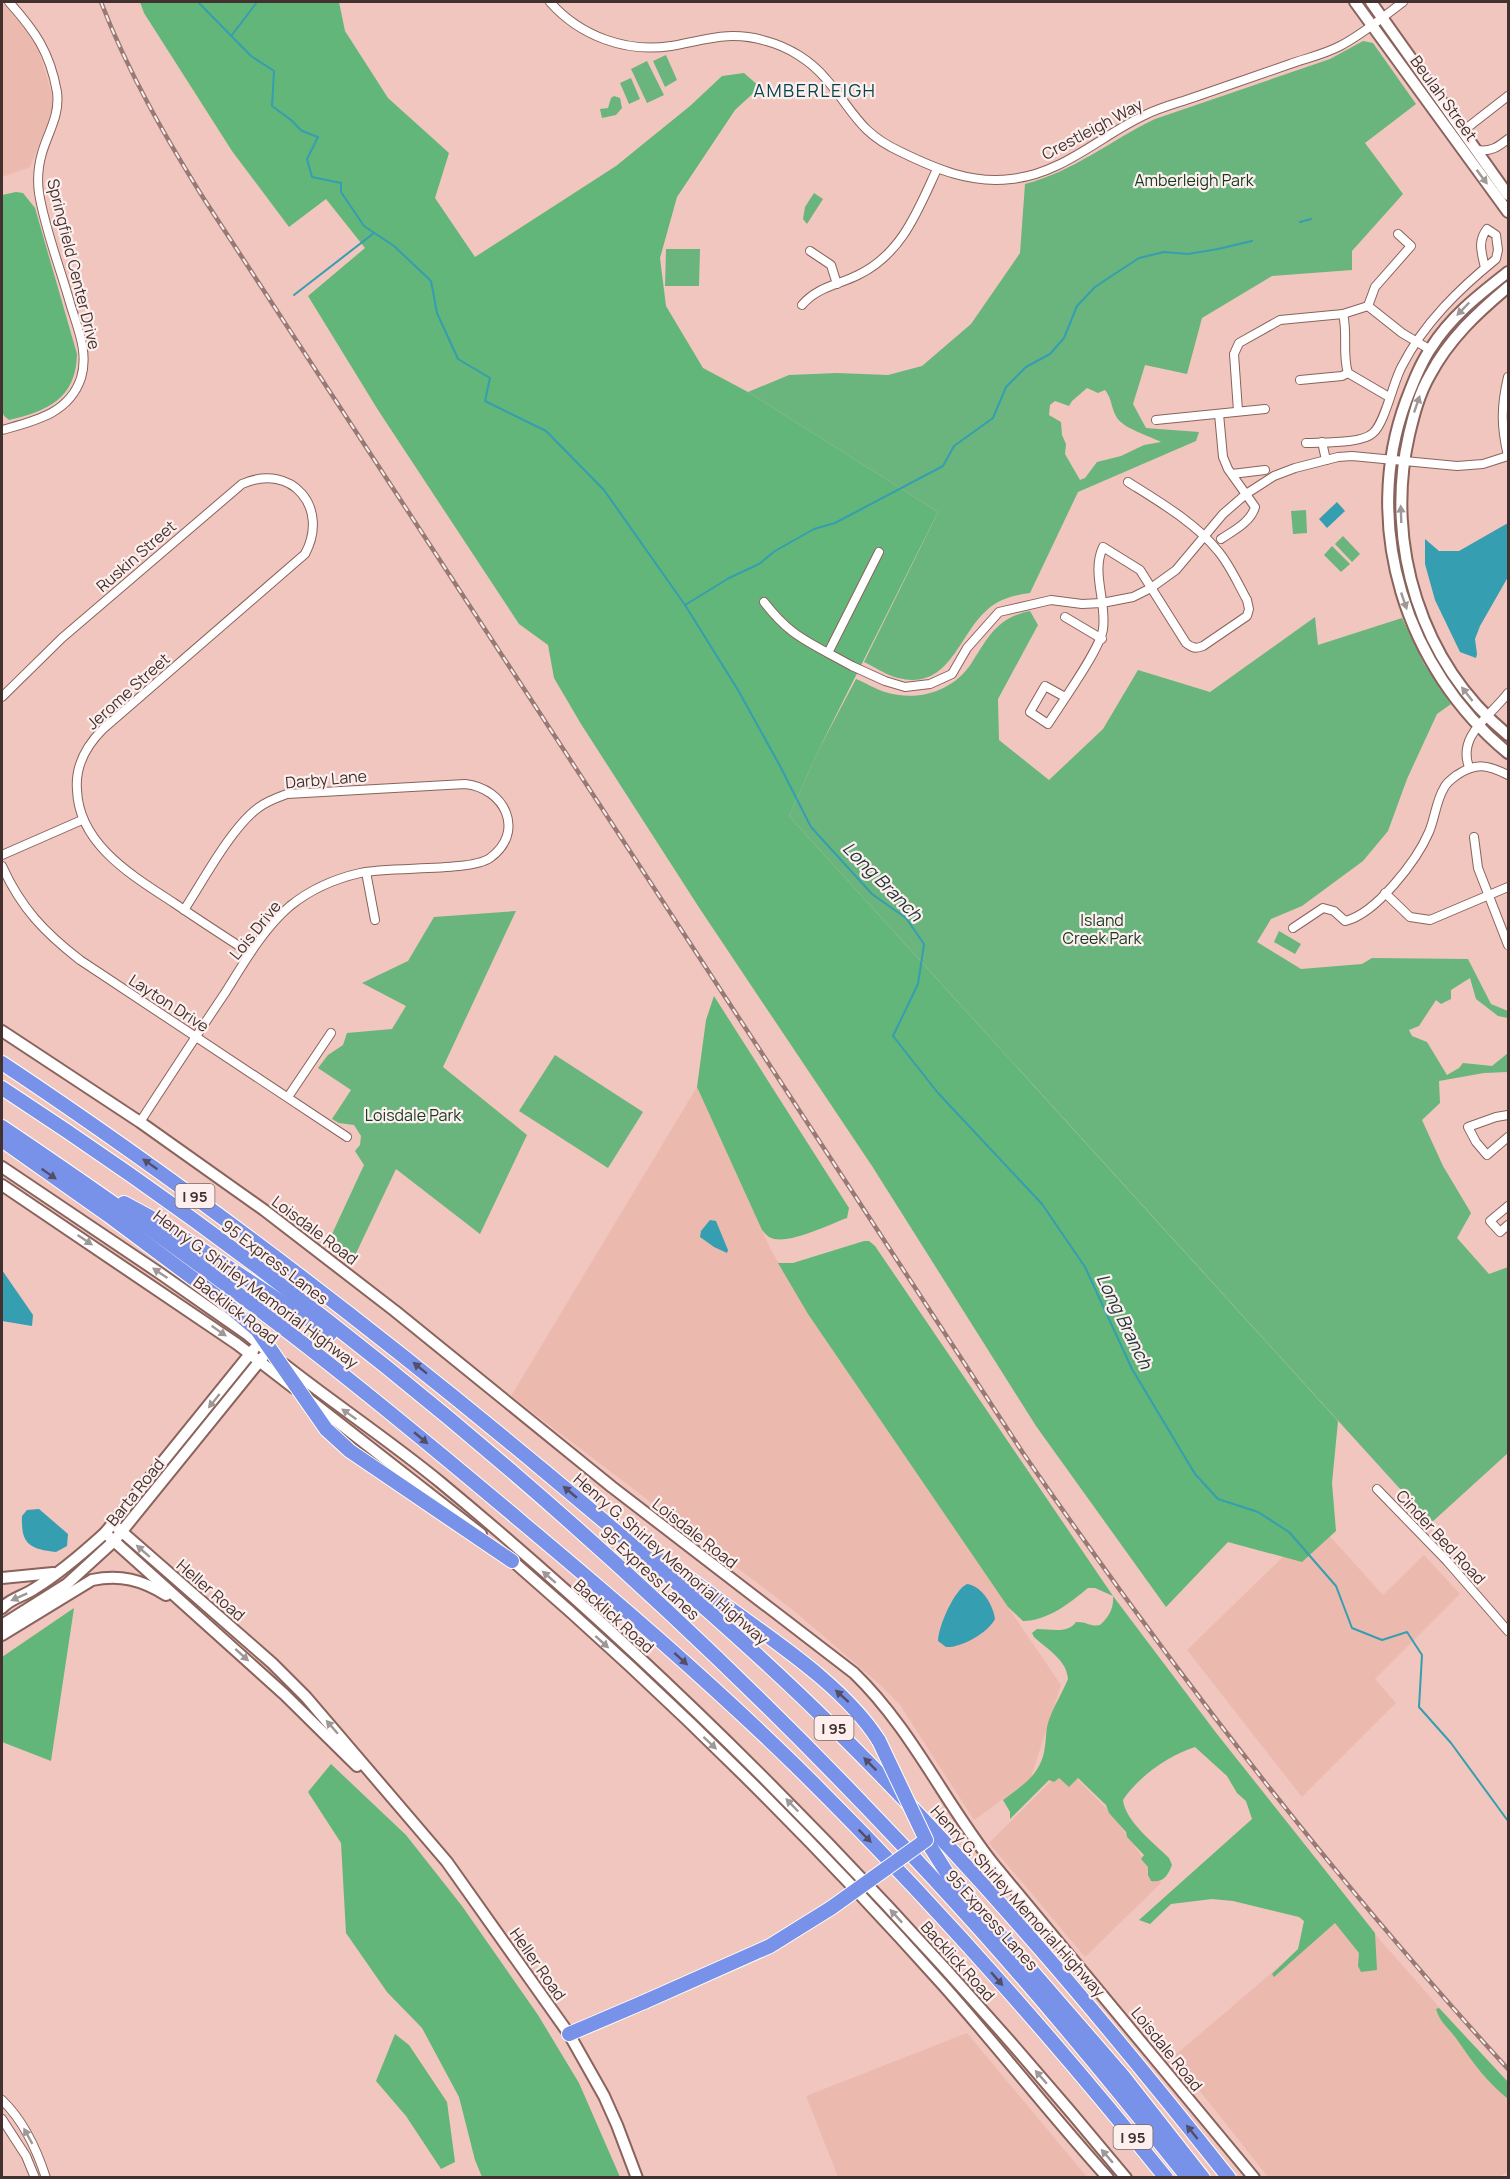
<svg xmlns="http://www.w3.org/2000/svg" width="1510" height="2179" viewBox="0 0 1510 2179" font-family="Manrope,sans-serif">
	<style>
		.built { fill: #ecb9af }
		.green { fill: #69b57d; fill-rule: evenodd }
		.forest { fill: #62b679 }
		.water { fill: #359eb0 }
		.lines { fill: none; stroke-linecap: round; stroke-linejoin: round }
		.stream { stroke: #359eb0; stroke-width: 2 }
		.street-casing { stroke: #89635c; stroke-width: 10 }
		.secondary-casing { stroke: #89635c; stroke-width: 14 }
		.highway-casing { stroke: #fff; stroke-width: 16 }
		.street { stroke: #fff; stroke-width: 8 }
		.secondary { stroke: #fff; stroke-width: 10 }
		.highway { stroke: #7891e9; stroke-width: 14 }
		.rail-casing { stroke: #987a75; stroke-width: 4.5 }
		.rail { stroke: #fdefed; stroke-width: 2; stroke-dasharray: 7; stroke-linecap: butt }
		.highway-bridge-casing { stroke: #fff; stroke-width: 16; stroke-linecap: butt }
		.highway-bridge { stroke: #7891e9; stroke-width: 14 }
		.oneway { fill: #a09896 }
		.oneway2 { fill: #524e66 }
		.labels { text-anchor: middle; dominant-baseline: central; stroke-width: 4.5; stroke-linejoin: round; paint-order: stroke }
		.shield { fill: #fdefed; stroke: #7a6a67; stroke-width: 1.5 }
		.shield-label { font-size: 15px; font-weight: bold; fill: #42312e }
		.street-label { font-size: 16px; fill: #42312e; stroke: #fdefed }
		.park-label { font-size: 16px; fill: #15381f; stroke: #fdefed }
		.neighbourhood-label { font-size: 18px; letter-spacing: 1.5px; fill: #05454e; stroke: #fdefed }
		.water-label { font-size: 18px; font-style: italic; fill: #21383d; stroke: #fdefed }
	</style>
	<rect width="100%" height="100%" fill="#f1c6be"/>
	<g class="built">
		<path d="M2 2 32 37 37 46 52 94V107L47 125 30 167 2 177Z"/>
		<path d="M697 1087 770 1248 808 1314 1061 1685 1030 1780 974 1820 900 1705 877 1682 793 1610 511 1396Z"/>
		<path d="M1318 1523 1383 1595 1424 1555 1460 1594 1375 1679 1396 1703 1302 1797 1187 1650Z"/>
		<path d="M1065 1767 1110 1812 1161 1883 1085 1957 989 1843Z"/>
		<path d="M1350 1906 1508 2085V2172L1497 2178 1268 2177 1173 2057Z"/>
		<path d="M967 2033 1087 2177H838L806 2096Z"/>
	</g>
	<g class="green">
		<path d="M1363 41 1373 43 1416 104 1365 143 1403 194 1352 251V270L1272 276 1202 318 1187 374 1145 365 1133 404 1146 428 1199 432 1196 441 1078 492 1030 593C1014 595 999 599 987 610 958 635 950 691 898 678 886 675 875 667 864 662L938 512 748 392 789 375 837 373 888 375 922 366 971 324 1020 253 1025 184C1073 172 1111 140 1155 119L1330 59ZM1087 388 1098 393 1105 390C1112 399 1111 407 1116 416 1121 428 1150 436 1161 442L1144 445 1121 456 1097 462 1085 478 1080 480 1065 454 1066 444 1062 435 1061 422 1049 415 1050 405 1055 401 1069 406 1072 401Z"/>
		<path d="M666 55 677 80 665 87 653 61Z"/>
		<path d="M647 61 664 95 647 103 631 69Z"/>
		<path d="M631 78 640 99 629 104 620 83Z"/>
		<path d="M614 96 620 98 622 108 616 115 602 118 600 109 608 108 611 98Z"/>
		<path d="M814 193 823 199 807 224 803 219 805 207Z"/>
		<path d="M666 249H700L699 286H665Z"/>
		<path d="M1306 510 1307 533 1293 534 1291 511Z"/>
		<path d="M1343 536 1360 554 1352 562 1335 544Z"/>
		<path d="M1332 546 1350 564 1341 572 1324 555Z"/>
		<path d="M1030 611 1038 625 998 699 999 740 1049 780 1103 729 1138 670 1210 692 1315 617 1318 645 1402 618 1424 664 1451 704 1437 714 1407 779 1388 831 1363 861 1302 906 1271 919 1257 942 1301 969 1362 964 1372 958 1468 959 1491 1004 1508 1011V1018L1498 1016 1476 999 1470 978 1451 990V999L1441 1004 1436 1000 1419 1026 1409 1030 1412 1036 1427 1042 1447 1075 1459 1068 1463 1063 1492 1066 1508 1053V1072L1484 1073 1439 1081 1440 1103 1422 1120 1443 1166 1471 1213 1457 1238 1489 1274 1508 1267V1453L1431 1523 789 816 819 749 856 679C866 683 875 689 885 692 917 702 952 692 971 664 988 638 996 618 1030 611Z"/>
		<path d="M516 911 443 1067 527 1135 480 1234 396 1169 350 1266 326 1247 364 1165 355 1151 360 1145 361 1136 354 1125 339 1123 332 1119 351 1090 318 1068 328 1055 343 1045 347 1033 392 1029 406 1006 362 983 408 961 434 917Z"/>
		<path d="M1279 931 1301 944 1295 954 1274 942Z"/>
		<path d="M555 1055 643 1112 608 1168 519 1111Z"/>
	</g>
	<g class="forest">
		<path d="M140 2H339L345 31 388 98 449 153 435 198 475 257 616 166 690 106 722 76 744 73 760 87 735 110 677 197 660 258 666 306 703 368 748 392 938 512 819 749 789 816 1338 1421 1332 1483 1336 1531 1302 1562 1228 1542 1166 1607 1036 1426 872 1166 700 909 581 724 554 678 548 645 519 624 378 410 308 296 365 248 326 199 289 227 232 151 144 13Z"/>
		<path d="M16 192 23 193 35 208 77 354C76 399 47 411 9 420L4 416 2 411V195Z"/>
		<path d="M714 996 849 1208 847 1218C830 1224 785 1247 769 1237 766 1235 764 1232 762 1230L697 1087 706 1020Z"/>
		<path d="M864 1241H869L875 1246 1113 1596 1217 1734 1375 1933 1377 1970 1361 1972 1358 1966 1359 1953 1335 1923 1274 1977 1272 1974 1298 1949 1304 1921 1299 1917 1233 1901 1212 1899 1171 1904 1150 1924 1139 1920 1252 1819 1246 1801 1237 1793 1227 1776 1195 1747C1169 1755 1138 1777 1123 1800 1125 1821 1155 1844 1169 1858L1172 1865C1168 1875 1164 1883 1151 1881L1148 1875V1867L1141 1859 1144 1855 1127 1837 1126 1832 1109 1813 1106 1805 1078 1778 1069 1787 1059 1778 1054 1782 1049 1780 1010 1819V1812L1003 1800C1024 1784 1042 1774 1045 1746 1046 1740 1046 1733 1047 1727 1051 1710 1061 1696 1068 1679 1067 1660 1047 1649 1034 1637L1032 1633 1037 1629C1050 1629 1068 1634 1076 1622 1085 1621 1091 1627 1100 1625 1109 1617 1114 1608 1113 1596L1095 1588H1088C1070 1603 1047 1621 1023 1621L1008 1607 808 1314 778 1263H793Z"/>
		<path d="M74 1608 51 1761 2 1742V1657Z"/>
		<path d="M331 1764 406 1835 462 1906 538 2015 579 2083 620 2177H482L475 2160 459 2097 422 2028 387 1992 346 1933 341 1843 308 1792Z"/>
		<path d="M1439 2008 1508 2082V2099C1487 2082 1473 2063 1458 2041 1450 2029 1440 2023 1436 2009Z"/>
		<path d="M395 2034 409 2045 447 2102 455 2162 441 2169 406 2116 376 2081Z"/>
	</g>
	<g class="water">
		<path d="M1337 502 1345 511 1327 528 1319 519Z"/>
		<path d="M1508 523V577L1480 626 1475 639 1477 654 1476 658 1460 652 1435 600 1425 564V539L1439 551H1459Z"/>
		<path d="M710 1220 716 1221 728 1250 727 1253 714 1247 700 1237 701 1231Z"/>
		<path d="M2 1270 33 1315 32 1326 2 1321Z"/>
		<path d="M39 1509 68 1534 67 1546 56 1552C28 1549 21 1543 22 1516L27 1510Z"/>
		<path d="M967 1584C982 1586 993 1605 995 1619 988 1633 961 1648 946 1647L938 1641C938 1627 954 1590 967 1584Z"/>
	</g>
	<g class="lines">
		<g class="stream">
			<path d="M198 2 251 56 274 71 272 106 291 120 302 131 318 137 307 159 312 177 341 183V192L364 226 394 246 431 281 437 313 458 359 490 378 485 401 546 431 604 490 685 605 738 690 780 766 811 827 872 894 906 918 924 944 918 984 893 1036 938 1093 1042 1204 1085 1267 1132 1369 1195 1474 1218 1499 1258 1512 1289 1532 1336 1586 1352 1628 1382 1640 1407 1632 1422 1655 1419 1707 1451 1743 1508 1821"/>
			<path d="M232 35 257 2"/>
			<path d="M1300 222 1311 219"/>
			<path d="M294 295 374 233"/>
			<path d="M685 605 729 578 759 564 775 551 814 529 835 523 943 466 954 446 993 418 1006 387 1026 367 1050 354 1064 338 1077 306 1095 287 1110 277 1139 258 1164 252 1188 254 1218 249 1252 241"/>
		</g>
		<defs>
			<g id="street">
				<path d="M550 2C580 36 626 53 671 46 706 40 729 30 766 41 789 47 811 61 826 79 854 111 858 132 901 152 936 169 971 184 1011 179 1062 174 1100 136 1145 115 1161 107 1178 103 1195 97 1227 86 1258 75 1290 64 1307 58 1325 54 1340 46 1363 34 1383 17 1403 2"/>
				<path d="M1463 131 1508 96"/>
				<path d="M1477 150C1491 152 1498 147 1508 139"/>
				<path d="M810 251 831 265 837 284"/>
				<path d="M802 305C817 287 838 285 858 275 902 254 918 210 937 169"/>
				<path d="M1368 306 1375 287 1411 246 1398 234"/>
				<path d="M1368 306 1402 333 1429 349"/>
				<path d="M1343 314C1348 334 1342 354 1348 373L1389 397"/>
				<path d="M1300 380 1342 376 1348 373"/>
				<path d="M1238 411 1234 354 1239 343 1280 320 1343 314 1368 306"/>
				<path d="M1219 414 1223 457 1228 469 1255 507C1251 522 1233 531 1221 539"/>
				<path d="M1156 420 1265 409"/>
				<path d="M2 430C34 421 69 414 81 378 89 352 77 327 70 303 60 267 45 230 39 193 37 179 38 167 42 153 48 132 60 116 57 92 50 52 35 31 9 2"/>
				<path d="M1322 442 1326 460"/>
				<path d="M1306 443C1322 442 1362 444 1373 433 1385 423 1393 382 1402 366 1424 323 1459 289 1496 259L1498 250 1496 235 1487 229C1477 242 1482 253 1485 268"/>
				<path d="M1508 456C1501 426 1501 407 1508 377"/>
				<path d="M1232 474 1265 470"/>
				<path d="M879 552 828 653 852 666 885 681 905 687 930 684 952 674 967 648 999 612 1051 600 1082 604 1102 603 1133 597 1151 588 1176 570 1223 514 1246 494 1274 476 1295 468 1338 457 1352 456 1457 466 1483 464 1508 456"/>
				<path d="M764 602C785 629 798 637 828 653"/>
				<path d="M1065 617 1102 639"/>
				<path d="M2 697 62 638 242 484C292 462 330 508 305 554L103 729C86 746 75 766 77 790 79 845 133 876 174 903 199 920 225 937 250 953"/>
				<path d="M1065 697 1045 686 1030 712 1048 724C1060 705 1101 648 1103 629 1107 602 1091 573 1103 547L1140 570 1186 643C1192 648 1196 649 1203 646L1247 616 1249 609 1247 600C1238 584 1230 565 1218 551 1196 523 1158 501 1128 482"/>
				<path d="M1469 767C1457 735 1491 716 1508 693"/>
				<path d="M1474 837 1478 868 1508 945"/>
				<path d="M2 855 82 820"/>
				<path d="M2 866C21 908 44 932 80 960L347 1137"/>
				<path d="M366 872 375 920"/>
				<path d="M1385 893 1410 917 1430 920 1508 887"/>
				<path d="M1293 928 1323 908 1334 911 1345 921C1376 914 1417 860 1429 832 1435 818 1436 801 1444 788 1446 783 1453 778 1457 775 1477 762 1488 765 1508 775"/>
				<path d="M288 1097 331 1033"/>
				<path d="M1508 1115 1496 1117 1468 1127 1476 1142 1487 1155 1508 1137"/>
				<path d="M140 1122C168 1079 196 1036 225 993 244 963 263 929 290 906 311 889 334 879 360 873 391 866 470 872 490 858 526 832 505 788 465 784L287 794C276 798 267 801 258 808 231 828 203 881 184 910"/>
				<path d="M1508 1206 1490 1221 1500 1232 1508 1225"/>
				<path d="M1377 1489 1447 1561 1508 1631"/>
				<path d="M2 2100C23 2120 37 2150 46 2178"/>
				<path d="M2 2119 26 2156 35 2178"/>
			</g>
			<g id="secondary">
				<path d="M1355 2 1508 212"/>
				<path d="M1371 2 1508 195"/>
				<path d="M1508 272C1480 294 1451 316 1431 348 1420 364 1413 383 1406 401 1360 526 1406 669 1508 753"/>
				<path d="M1508 287C1477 313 1449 339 1430 375 1419 394 1414 414 1409 435 1384 544 1421 664 1508 735"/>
				<path d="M2 1031 140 1122 264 1210 395 1311 612 1487 854 1673C912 1729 945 1804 995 1866L1254 2178"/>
				<path d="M2 1167 161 1274 248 1335 268 1352"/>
				<path d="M2 1185 237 1344 294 1388"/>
				<path d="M285 1365C336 1405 390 1441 440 1482 691 1690 918 1926 1126 2178"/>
				<path d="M307 1398 481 1534"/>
				<path d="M113 1524 272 1663 306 1697 447 1862 569 2034 604 2096 617 2125 637 2178"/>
				<path d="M105 1533 284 1694 357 1766"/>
				<path d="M507 1556C661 1689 807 1833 943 1985 999 2048 1051 2115 1108 2178"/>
				<path d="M2 1578 53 1573"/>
				<path d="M2 1608C11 1598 22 1597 34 1589 60 1573 82 1554 105 1533L254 1349"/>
				<path d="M2 1625 67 1584 114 1541 263 1357"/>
				<path d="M2 1635 92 1580C120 1574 142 1580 166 1595"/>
			</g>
			<g id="highway">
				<path d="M2 1063C190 1188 369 1325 543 1470 646 1556 748 1642 843 1737 982 1875 1107 2024 1229 2178"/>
				<path d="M2 1088C358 1320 683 1602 968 1916 1045 2001 1117 2089 1188 2178"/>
				<path d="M2 1127C100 1193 197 1261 291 1334 370 1395 447 1459 524 1524 617 1602 709 1681 796 1766 927 1895 1050 2034 1166 2178"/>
				<path d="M2 1140 108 1215 218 1297 257 1330"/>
				<path d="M124 1203 161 1223 330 1334"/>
				<path d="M326 1429 350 1451 512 1561"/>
				<path d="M661 1560C687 1575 711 1595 736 1613 783 1647 848 1691 879 1741"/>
				<path d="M926 1840 947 1873 1123 2076 1203 2178"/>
				<path d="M569 2034 644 2002"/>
			</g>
		</defs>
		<use href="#street" class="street-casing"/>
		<use href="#secondary" class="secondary-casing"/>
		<use href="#highway" class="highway-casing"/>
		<use href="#street" class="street"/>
		<use href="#secondary" class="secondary"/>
		<use href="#highway" class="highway"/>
		<defs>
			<path id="rail" d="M101 2C128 72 164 135 204 199L1023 1453C1172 1669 1331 1876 1508 2069"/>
		</defs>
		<use href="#rail" class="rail-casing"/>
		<use href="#rail" class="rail"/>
		<defs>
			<g id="highway-bridge">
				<path d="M257 1330 326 1429"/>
				<path d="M644 2002 770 1946 831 1908 926 1840 879 1741"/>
			</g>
		</defs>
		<use href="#highway-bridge" class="highway-bridge-casing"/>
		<use href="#highway-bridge" class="highway-bridge"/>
	</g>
	<defs><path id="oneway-solid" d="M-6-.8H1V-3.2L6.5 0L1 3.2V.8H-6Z" transform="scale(1.5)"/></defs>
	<g class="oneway">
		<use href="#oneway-solid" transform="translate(1482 177) rotate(53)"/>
		<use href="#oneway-solid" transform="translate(1463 309) rotate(134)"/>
		<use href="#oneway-solid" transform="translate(1417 404) rotate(-71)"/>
		<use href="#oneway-solid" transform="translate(1401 514) rotate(-92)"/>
		<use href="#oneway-solid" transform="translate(1404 601) rotate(71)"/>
		<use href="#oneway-solid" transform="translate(1467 694) rotate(-128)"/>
		<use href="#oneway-solid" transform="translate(85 1240) rotate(34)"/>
		<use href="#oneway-solid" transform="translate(160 1273) rotate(-146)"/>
		<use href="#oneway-solid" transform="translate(219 1331) rotate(35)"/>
		<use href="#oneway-solid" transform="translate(214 1401) rotate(129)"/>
		<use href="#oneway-solid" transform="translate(349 1414) rotate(-145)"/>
		<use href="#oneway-solid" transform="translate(143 1551) rotate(-139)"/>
		<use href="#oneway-solid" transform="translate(549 1577) rotate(-139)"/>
		<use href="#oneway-solid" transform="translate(19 1597) rotate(156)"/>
		<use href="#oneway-solid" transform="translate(602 1642) rotate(42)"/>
		<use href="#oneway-solid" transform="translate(242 1655) rotate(42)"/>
		<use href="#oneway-solid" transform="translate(332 1727) rotate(-131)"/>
		<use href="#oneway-solid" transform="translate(710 1743) rotate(43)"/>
		<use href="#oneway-solid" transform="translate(792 1805) rotate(-134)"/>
		<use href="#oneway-solid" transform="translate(896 1916) rotate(-133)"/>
		<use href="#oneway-solid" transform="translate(1041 2077) rotate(-131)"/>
		<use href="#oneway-solid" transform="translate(28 2136) rotate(-119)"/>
		<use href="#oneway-solid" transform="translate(1107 2156) rotate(-131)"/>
	</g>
	<g class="oneway2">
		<use href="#oneway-solid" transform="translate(150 1164) rotate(-145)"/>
		<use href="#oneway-solid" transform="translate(49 1174) rotate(35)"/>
		<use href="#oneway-solid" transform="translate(420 1368) rotate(-141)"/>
		<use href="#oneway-solid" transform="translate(421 1438) rotate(40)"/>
		<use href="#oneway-solid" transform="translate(570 1492) rotate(-140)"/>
		<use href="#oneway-solid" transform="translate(681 1659) rotate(42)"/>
		<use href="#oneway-solid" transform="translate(842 1696) rotate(-138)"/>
		<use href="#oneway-solid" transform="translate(870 1764) rotate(-135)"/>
		<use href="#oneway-solid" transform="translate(865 1836) rotate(45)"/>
		<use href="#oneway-solid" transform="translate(997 1979) rotate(49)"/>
		<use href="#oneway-solid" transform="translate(1192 2132) rotate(-129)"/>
	</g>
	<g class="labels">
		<g class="shield">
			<rect x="175.5" y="1184" width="39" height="24" rx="4.5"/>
			<rect x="814.5" y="1716" width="39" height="24" rx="4.5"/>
			<rect x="1113.5" y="2125" width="39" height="24" rx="4.5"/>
		</g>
		<g class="shield-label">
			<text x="195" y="1196">I 95</text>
			<text x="834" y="1728">I 95</text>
			<text x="1133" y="2137">I 95</text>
		</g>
		<g class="street-label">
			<text transform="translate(1444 98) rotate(54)">Beulah Street</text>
			<text transform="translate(1092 129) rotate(-28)">Crestleigh Way</text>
			<text transform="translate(74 264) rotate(76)">Springfield Center Drive</text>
			<text transform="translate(136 556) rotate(-41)">Ruskin Street</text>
			<text transform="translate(128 691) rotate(-42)">Jerome Street</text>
			<text transform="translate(326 779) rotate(-5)">Darby Lane</text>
			<text transform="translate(255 930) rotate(-51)">Lois Drive</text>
			<text transform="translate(169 1003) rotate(33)">Layton Drive</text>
			<text transform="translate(315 1230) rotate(37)">Loisdale Road</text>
			<text transform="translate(275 1262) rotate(37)">95 Express Lanes</text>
			<text transform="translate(256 1289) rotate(37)">Henry G. Shirley Memorial Highway</text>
			<text transform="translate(236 1310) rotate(37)">Backlick Road</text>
			<text transform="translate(135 1492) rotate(-51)">Barta Road</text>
			<text transform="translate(695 1533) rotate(38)">Loisdale Road</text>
			<text transform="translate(1441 1537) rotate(47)">Cinder Bed Road</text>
			<text transform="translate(671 1559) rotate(41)">Henry G. Shirley Memorial Highway</text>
			<text transform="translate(650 1573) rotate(43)">95 Express Lanes</text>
			<text transform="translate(211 1590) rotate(41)">Heller Road</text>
			<text transform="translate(614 1616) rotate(42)">Backlick Road</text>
			<text transform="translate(1018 1901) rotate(48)">Henry G. Shirley Memorial Highway</text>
			<text transform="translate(992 1920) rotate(48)">95 Express Lanes</text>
			<text transform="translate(958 1961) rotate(48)">Backlick Road</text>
			<text transform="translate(538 1964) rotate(55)">Heller Road</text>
			<text transform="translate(1167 2049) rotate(51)">Loisdale Road</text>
		</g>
		<g class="park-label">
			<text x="1194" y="180">Amberleigh Park</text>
			<text x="1102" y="920">Island<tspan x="1102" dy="18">Creek Park</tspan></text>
			<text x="413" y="1115">Loisdale Park</text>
		</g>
		<g class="neighbourhood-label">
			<text x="815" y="90">AMBERLEIGH</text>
		</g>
		<g class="water-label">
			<text transform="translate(883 881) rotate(45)">Long Branch</text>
			<text transform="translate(1125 1321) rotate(64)">Long Branch</text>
		</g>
	</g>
	<rect width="1510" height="2179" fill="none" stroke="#42312e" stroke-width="6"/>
</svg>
